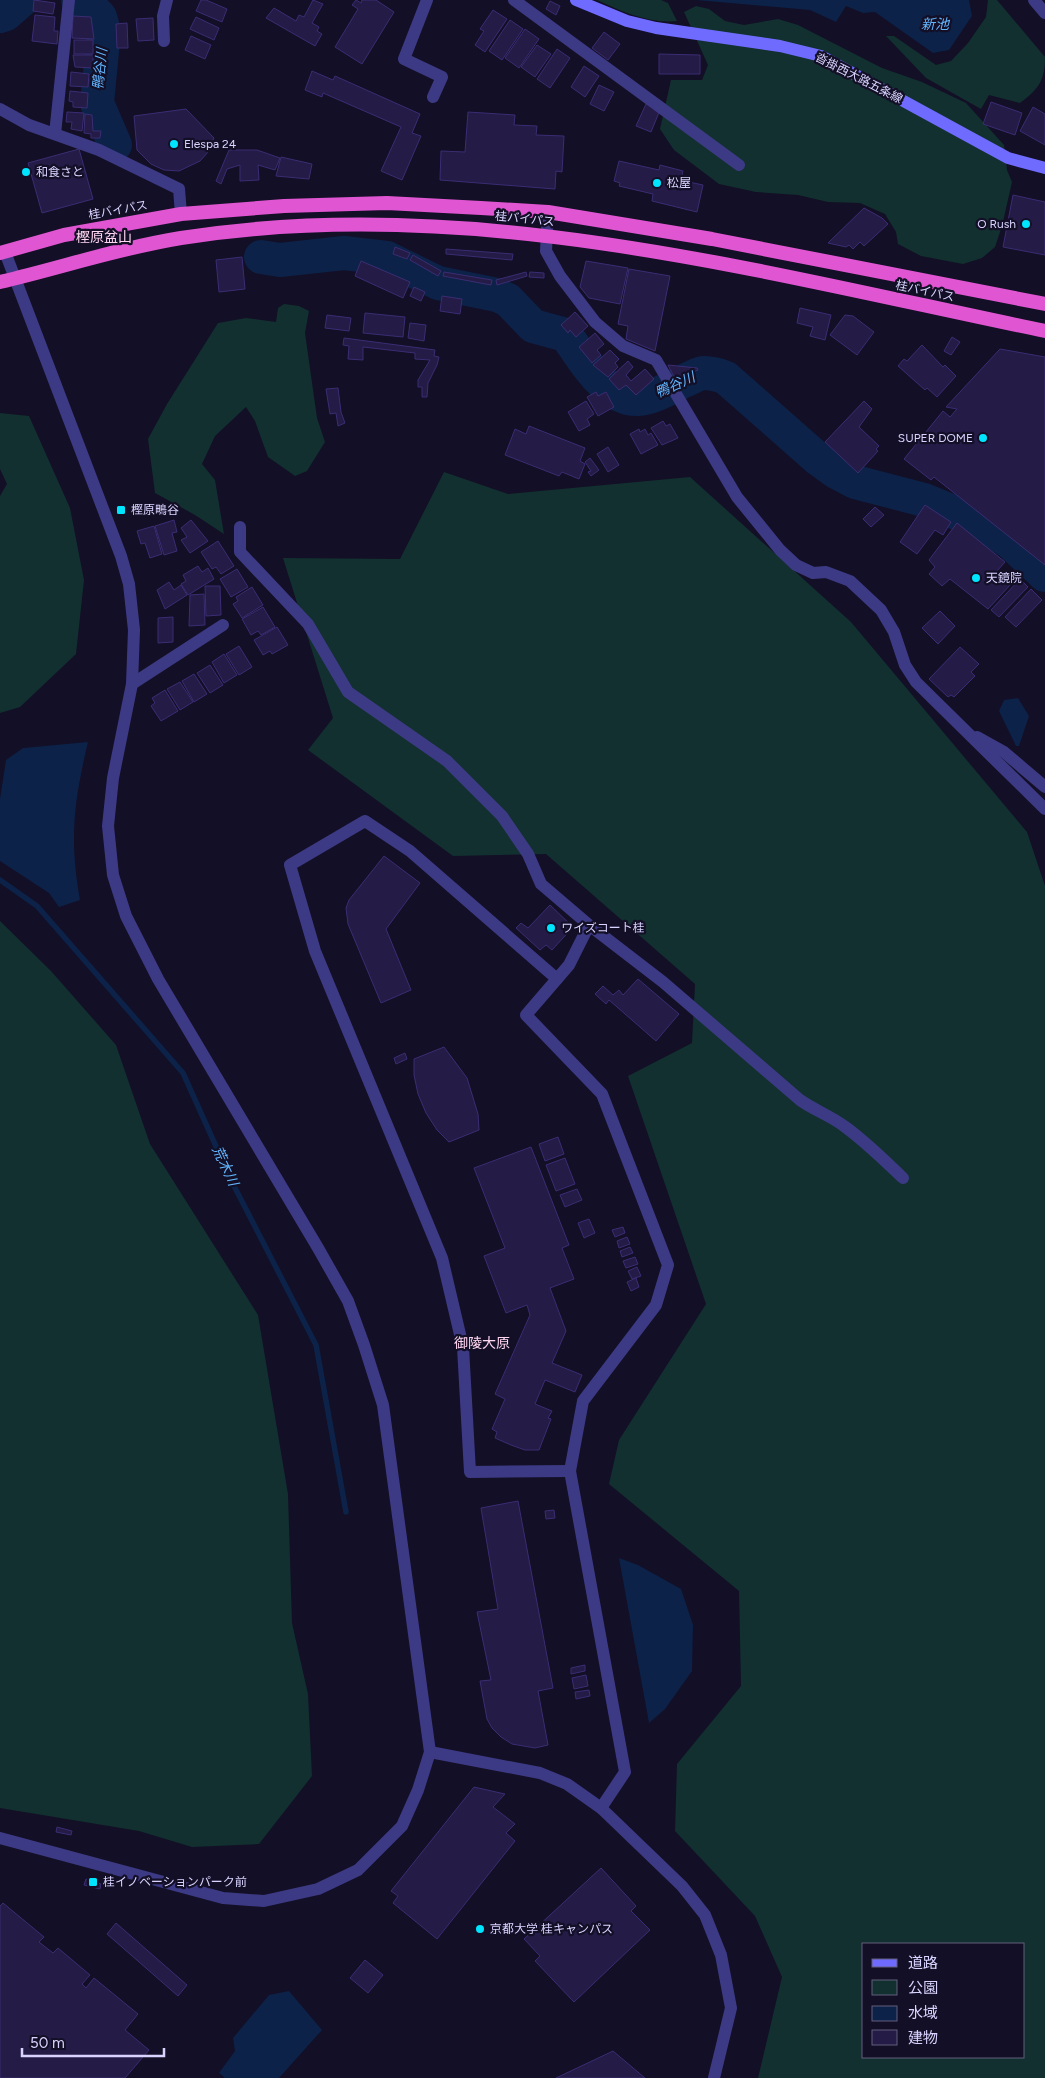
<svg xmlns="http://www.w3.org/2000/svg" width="1045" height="2078" viewBox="0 0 1045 2078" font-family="Figtree,'Noto Sans JP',sans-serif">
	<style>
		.green { fill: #12302f; fill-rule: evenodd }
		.water { fill: #0c2248 }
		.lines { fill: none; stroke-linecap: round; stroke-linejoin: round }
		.stream { stroke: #0c2248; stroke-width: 5.5 }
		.river { stroke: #0c2248; stroke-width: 34 }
		.building { fill: #241b47; stroke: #3b2d73 }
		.minor { stroke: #3d3a85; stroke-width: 12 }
		.tertiary { stroke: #3d3a85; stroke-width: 12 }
		.secondary { stroke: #6f6bff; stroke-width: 12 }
		.trunk { stroke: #e055d1; stroke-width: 14 }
		.poi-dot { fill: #00e5ff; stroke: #130f26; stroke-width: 2 }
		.labels { text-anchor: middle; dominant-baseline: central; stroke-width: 4.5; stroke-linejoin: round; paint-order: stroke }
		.street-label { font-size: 12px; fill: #d9d4ff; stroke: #130f26 }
		.poi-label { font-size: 12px; fill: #d9d4ff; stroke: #130f26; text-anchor: start }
		.water-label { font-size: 14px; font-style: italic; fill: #62b6ff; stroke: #130f26 }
		.neighbourhood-label { font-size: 14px; fill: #ffd6f0; stroke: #130f26 }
	</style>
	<rect width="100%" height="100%" fill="#130f26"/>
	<g class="green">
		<path d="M597 0H661L668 3 677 21C649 24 621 11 597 0Z"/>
		<path d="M988 0H997L1045 57C1045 80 1039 89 1020 103L989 95 981 109 926 78 886 36H894L936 65 951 61 968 43 986 17Z"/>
		<path d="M696 6 709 9 725 21 744 25 778 19 798 25 882 68 922 82 966 103 1004 145 1007 170 1012 182 1002 226 995 247 982 258 963 264 921 256 898 244 896 232 885 214 860 203 828 202 798 195 756 192 719 184 674 150 660 129 671 80H702L708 65 684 12Z"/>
		<path d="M284 304 299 306 309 311 305 333 317 418 325 442 307 471 295 476 268 457 255 421 246 407 215 436 202 464 215 480 224 534 195 515 155 493 148 439 167 404 218 323 246 318 276 322 278 308Z"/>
		<path d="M0 413 29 416 70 508 84 580 76 654 20 707 0 713V496L7 484 0 469Z"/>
		<path d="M444 472 508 494 690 477 851 622 1027 832 1045 886V2078H758L782 1977 755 1916 675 1831 677 1764 741 1686 739 1591 609 1484 619 1440 706 1304 628 1076 692 1043 695 984 546 854 453 856 308 750 333 718 283 558 400 559ZM864 1944H1024V2057H864Z"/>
		<path d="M0 921 51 971 116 1045 150 1144 258 1315 288 1494 292 1623 308 1694 312 1776 259 1844 192 1847 139 1831 0 1808Z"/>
	</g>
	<g class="water">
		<path d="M696 0H969L972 16 949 50 933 53 875 12 863 13 846 6 836 22 810 10Z"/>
		<path d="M1018 698 1029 716 1019 746H1016L999 711 1004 700Z"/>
		<path d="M88 742C74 801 69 839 80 900L59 907 49 893 0 861V799L6 760 23 748Z"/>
		<path d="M619 1558 638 1565 681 1589 693 1625 692 1671 665 1709 649 1723Z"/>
		<path d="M289 1991 322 2030 279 2078H225L219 2073 235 2051 233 2038 269 1995Z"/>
	</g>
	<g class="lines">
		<path class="stream" d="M0 880 37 906 183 1073 233 1184 316 1345 346 1512"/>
		<g class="river">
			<path d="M78 0 89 5 100 17 104 31 97 103 115 145"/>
			<path d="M0 16 6 14 22 0"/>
			<path d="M261 257 280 260 344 253 387 258 438 283 497 295 508 300 533 326 566 335C578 351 587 368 601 381 633 413 653 396 686 380 692 378 698 373 704 373 712 373 719 375 726 378L818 459 836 472 855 482 924 500 981 523 1011 543 1045 575"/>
		</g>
	</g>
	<g class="building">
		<path d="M34 0 55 3 53 14 33 11Z"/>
		<path d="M201 0H206L227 9 222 22 196 11Z"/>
		<path d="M313 0 323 4 312 23 319 27 317 31 322 34 315 46 266 18 274 8 296 21 299 15 304 17Z"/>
		<path d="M356 0 361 3 362 0H376L394 12 362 64 335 47 358 9 352 5Z"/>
		<path d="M550 1 560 6 556 15 546 9Z"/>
		<path d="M493 10 507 19 485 52 475 45 484 31 480 29Z"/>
		<path d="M35 15 55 17 54 31H58L57 44 32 41Z"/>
		<path d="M73 16 91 17 94 39 72 38Z"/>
		<path d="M196 17 219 28 214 40 190 29Z"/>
		<path d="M153 18 154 40 138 41 136 19Z"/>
		<path d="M510 20 523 29 502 60 489 51Z"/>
		<path d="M127 23 128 48H117L116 24Z"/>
		<path d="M525 29 539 39 519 68 505 58Z"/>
		<path d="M604 32 620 44 608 60 592 48Z"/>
		<path d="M191 36 211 45 205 59 185 50Z"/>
		<rect x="74" y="40" width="19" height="14"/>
		<path d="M537 45 551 54 535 77 521 67Z"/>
		<path d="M557 49 570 58 550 88 537 79Z"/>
		<path d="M659 54 700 55V74H659Z"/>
		<path d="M73 55H93V68L75 67Z"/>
		<path d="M584 66 599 76 585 97 571 87Z"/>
		<path d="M312 71 333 80 335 76 420 114 412 133 421 136 402 180 381 171 401 127 323 93 322 97 305 90Z"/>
		<path d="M71 72 89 74 88 87 70 86Z"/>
		<path d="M599 85 614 92 604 111 590 104Z"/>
		<path d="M70 91 88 93 87 108 73 107V102L69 101Z"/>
		<path d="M991 102 1022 113 1015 135 983 124Z"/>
		<path d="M646 104 660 110 651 132 636 126Z"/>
		<path d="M1033 107 1045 114V145L1020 131Z"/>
		<path d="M186 109 214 138 209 151 200 161 179 171 164 170 151 164 137 150 134 116Z"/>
		<path d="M67 112 84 113 82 131 71 129 72 122H66Z"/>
		<path d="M468 112 515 115 514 125 537 126 536 135 564 136 562 172 556 171 555 189 440 180 441 151 465 152Z"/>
		<path d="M85 114 92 115 93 131H101L100 138H91V134L84 133Z"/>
		<path d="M79 149 93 199 42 213 28 163Z"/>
		<path d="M229 150H257L280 158 275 170 258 165 259 180 240 181V165L227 169 221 184 216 181Z"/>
		<path d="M281 157 312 164 309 179 276 176Z"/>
		<path d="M619 161 659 170 660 165 683 171 682 175 690 177 689 182 703 185 697 212 652 201 653 194 619 186 620 183 614 181Z"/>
		<path d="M1013 195 1045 202V255L1003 247Z"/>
		<path d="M864 208 882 218 888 224 864 246 860 242 853 249 849 245 846 247 828 243Z"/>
		<path d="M395 247 410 253 407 259 393 254Z"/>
		<path d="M446 249 513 254 512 260 446 254Z"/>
		<path d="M413 255 441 271 438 276 410 260Z"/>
		<path d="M242 257 245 289 219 292 216 260Z"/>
		<path d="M361 261 410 282 403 298 355 276Z"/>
		<path d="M586 261 628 268 620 304 589 298 580 287Z"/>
		<path d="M629 269 670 276 655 351 626 339 628 326 618 324Z"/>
		<path d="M444 272 492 280 491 285 443 276Z"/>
		<path d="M526 272 527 276 497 285 496 280Z"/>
		<path d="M530 272 544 273V278L529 277Z"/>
		<path d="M414 287 425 292 421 301 410 296Z"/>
		<path d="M442 296 462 299 460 314 440 311Z"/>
		<path d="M800 308 831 315 825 340 810 336 813 327 797 323Z"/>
		<path d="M575 312 588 326 576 337 570 330 568 333 561 325Z"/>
		<path d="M365 313 405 317 403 337 363 333Z"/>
		<path d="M327 315 351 318 349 331 325 328Z"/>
		<path d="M845 315 853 316 874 332 857 355 830 335Z"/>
		<path d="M410 323 426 325 424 341 408 338Z"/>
		<path d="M595 333 604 344 597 350 601 355 592 363 579 347Z"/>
		<path d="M952 337 960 342 951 355 944 351Z"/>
		<path d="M344 338 435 350 434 356 439 357 437 365 428 383 427 397H422V387H418V380L430 360 415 359V353L363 347V360L348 359 349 346 343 345Z"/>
		<path d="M922 345 943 367 945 365 956 376 937 397 927 388 925 390 898 366 904 359 907 361Z"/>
		<path d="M1000 349 1045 357V565L934 477 931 480 904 459 943 411 950 417 957 409 946 407Z"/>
		<path d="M610 350 619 359 615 363 618 367 608 377 593 365Z"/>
		<path d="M628 361 633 367 626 375 631 381 645 369 654 379 636 395 626 385 619 390 609 379Z"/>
		<path d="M668 365 697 368 698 370 675 379Z"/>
		<path d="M338 388 341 412 345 423 338 426 336 413 330 414 326 389Z"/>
		<path d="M596 392 598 396 606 392 614 407 598 416 587 397Z"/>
		<path d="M586 401 594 414 587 419 590 425 579 431 568 412Z"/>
		<path d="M864 401 872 409 859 427 879 446 876 449 878 451 858 473 825 442Z"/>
		<path d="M663 421 666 426 670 424 678 438 662 445 651 428Z"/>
		<path d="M529 426 585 448 580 461 585 464 579 479 562 472 559 476 505 455 515 429 526 434Z"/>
		<path d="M639 429 640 432 645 429 648 435 651 433 658 445 641 454 630 434Z"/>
		<path d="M608 447 619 465 608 472 597 454Z"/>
		<path d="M590 458 599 470 591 476 588 472 591 471 585 462Z"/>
		<path d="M925 505 951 522 943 535 935 530 917 554 900 542Z"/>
		<path d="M875 507 884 515 871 527 863 519Z"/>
		<path d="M174 520 177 532 172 533 177 551 164 555 155 526Z"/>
		<path d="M191 520 208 541 190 553 181 540 187 537 181 528Z"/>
		<path d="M957 523 1005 562 997 571 1011 584 988 609 950 579 942 586 929 574 935 567 929 560Z"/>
		<path d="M154 526 162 554 150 558 145 543 141 544 137 531Z"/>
		<path d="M218 541 234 566 221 574 216 567 212 569 201 552Z"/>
		<path d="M198 566 202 572 208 568 214 579 188 595 181 584 186 581 183 575Z"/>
		<path d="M237 569 248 587 231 597 220 579Z"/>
		<path d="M1020 579 1028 587 999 617 991 610Z"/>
		<path d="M169 582 174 590 181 585 187 595 165 609 157 590Z"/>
		<path d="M205 586H220L221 615 206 616Z"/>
		<path d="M252 587 263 605 242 618 233 604 238 601 236 597Z"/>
		<path d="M1031 589 1042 600 1016 627 1005 617Z"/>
		<path d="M204 594 205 625 189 626 190 595Z"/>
		<path d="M263 607 275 627 261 635 258 631 251 635 242 619Z"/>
		<path d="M940 611 955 626 938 644 922 628Z"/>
		<path d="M173 617V642L158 643V618Z"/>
		<path d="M277 627 288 645 272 654 270 651 263 655 254 640Z"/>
		<path d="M239 646 252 667 239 675 226 654Z"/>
		<path d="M960 647 979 664 971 672 975 676 954 697 951 695 948 697 929 679Z"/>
		<path d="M224 654 237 675 224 683 212 662Z"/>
		<path d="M210 665 223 685 210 693 197 673Z"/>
		<path d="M194 674 207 694 194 702 182 681Z"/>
		<path d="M180 682 193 702 180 710 167 689Z"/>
		<path d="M165 690 178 711 161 721 151 706 155 703 152 698Z"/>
		<path d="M384 856 420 883 386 929 411 990 381 1003 348 924 346 908 349 900Z"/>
		<path d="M550 905 573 927 552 950 546 945 540 950 516 928 521 923 528 928Z"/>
		<path d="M638 979 679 1014 656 1041 609 1000 606 1004 595 994 603 986 613 995 619 990 623 995Z"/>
		<path d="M444 1047 467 1078 478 1114 479 1130 449 1142 437 1130 426 1113 418 1094 414 1075V1059Z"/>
		<path d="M405 1053 407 1059 396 1064 394 1058Z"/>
		<path d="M558 1137 564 1154 545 1161 539 1144Z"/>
		<path d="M531 1147 569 1245 562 1248 574 1279 550 1288 566 1331 552 1363 582 1375 575 1392 545 1380 535 1404 552 1411 548 1418 551 1419 539 1450H525L511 1445 495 1438 497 1432 492 1429 505 1399 495 1394 530 1315 527 1305 506 1313 484 1256 505 1248 474 1168Z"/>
		<path d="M565 1158 575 1184 556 1191 546 1165Z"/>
		<path d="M577 1189 582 1200 565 1207 560 1195Z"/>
		<path d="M589 1219 595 1233 584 1238 578 1223Z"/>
		<path d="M623 1227 625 1233 615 1237 612 1230Z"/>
		<path d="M627 1237 630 1244 619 1248 617 1241Z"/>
		<path d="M630 1247 633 1253 622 1257 620 1251Z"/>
		<path d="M635 1257 638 1264 626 1268 623 1261Z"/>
		<path d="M637 1267 641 1276 632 1279 628 1271Z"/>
		<path d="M636 1278 639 1287 631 1291 627 1282Z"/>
		<path d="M518 1501 553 1688 538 1691 548 1745 535 1748 512 1744 501 1737 492 1728 487 1719 480 1681 491 1680 477 1612 498 1609 481 1508Z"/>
		<path d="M554 1510 555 1518 546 1519 545 1511Z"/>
		<path d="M585 1665V1671L571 1674V1668Z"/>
		<path d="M586 1675 588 1686 574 1689 572 1678Z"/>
		<path d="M589 1690 590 1696 576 1699 575 1692Z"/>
		<path d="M474 1787 505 1794 493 1807 515 1824 506 1833 515 1841 437 1939 393 1903 398 1896 391 1891Z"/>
		<path d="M57 1827 72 1831 71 1835 56 1832Z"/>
		<path d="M601 1868 636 1906 631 1911 650 1930 574 2002 535 1961 540 1956 524 1939Z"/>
		<path d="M86 1879 101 1884 100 1889 84 1885Z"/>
		<path d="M3 1903 44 1937 39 1942 53 1953 58 1948 90 1975 82 1984 86 1988 94 1978 138 2014 125 2030 149 2050 125 2078H0V1906Z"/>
		<path d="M116 1923 187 1985 178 1996 107 1934Z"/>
		<path d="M365 1960 383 1975 368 1993 350 1978Z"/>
		<path d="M613 2051 645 2078H556Z"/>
	</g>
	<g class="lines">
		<g class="minor">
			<path d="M427 0 404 59 442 77 433 97"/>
			<path d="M514 0 739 165"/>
			<path d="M164 41 163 16 167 0"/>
			<path d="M0 109 29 125 99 150 179 189 181 214"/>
			<path d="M55 134 69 0"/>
			<path d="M548 212 546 251 560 276 595 322 623 346 656 360 737 497 780 550 796 565 813 573 826 572 850 581 881 610 894 632 905 665 916 682 1045 809"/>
			<path d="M240 527V552L308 624 348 692 447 761 502 816 528 854 541 884 589 925 663 982 800 1100C814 1110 831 1116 844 1126 865 1141 884 1160 903 1178"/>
			<path d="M132 684 223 625"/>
			<path d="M977 737 1004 752 1045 787"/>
			<path d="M589 925 569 965 526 1015 602 1094 668 1265 656 1305 583 1401 570 1471 625 1772 601 1808"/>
			<path d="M557 979 410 851 365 821 290 865 315 951 442 1258 463 1347 470 1472 570 1471"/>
			<path d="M430 1752 540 1773 567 1784 601 1808 682 1886 705 1915 721 1955 731 2008 714 2078"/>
		</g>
		<g class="tertiary">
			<path d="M1034 0 1045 13"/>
			<path d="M0 1838 223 1898 264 1901 318 1889 358 1870 402 1826 418 1790 430 1752 383 1405 364 1345 348 1301 318 1248 158 979 126 916 113 875 108 826 113 778 132 684 134 630 129 584 121 556 5 252"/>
		</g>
		<path class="secondary" d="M576 0 627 21 656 28 780 46 821 56 1008 158 1045 168"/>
		<g class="trunk">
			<path d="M0 253 64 235 181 214 284 206 387 203 481 208 548 212 712 239 1045 304"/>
			<path d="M0 282C60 268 119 248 181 238 471 192 763 273 1045 331"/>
		</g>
	</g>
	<g class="poi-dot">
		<circle cx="174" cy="144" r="5"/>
		<circle cx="26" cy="172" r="5"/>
		<circle cx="657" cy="183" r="5"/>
		<circle cx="1026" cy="224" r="5"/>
		<circle cx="983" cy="438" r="5"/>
		<rect x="116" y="505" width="10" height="10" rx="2.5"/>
		<circle cx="976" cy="578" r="5"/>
		<circle cx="551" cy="928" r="5"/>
		<rect x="88" y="1877" width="10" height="10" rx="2.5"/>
		<circle cx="480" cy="1929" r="5"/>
	</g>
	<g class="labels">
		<g class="street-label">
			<text transform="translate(859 78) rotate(27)">沓掛西大路五条線</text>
			<text transform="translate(118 210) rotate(-10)">桂バイパス</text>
			<text transform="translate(525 219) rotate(6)">桂バイパス</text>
			<text transform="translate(925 291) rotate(12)">桂バイパス</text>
		</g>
		<g class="poi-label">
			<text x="184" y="144">Elespa 24</text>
			<text x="36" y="172">和食さと</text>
			<text x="667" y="183">松屋</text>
			<text x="1016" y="224" text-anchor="end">O Rush</text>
			<text x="973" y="438" text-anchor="end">SUPER DOME</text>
			<text x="131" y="510">樫原鴫谷</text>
			<text x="986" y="578">天鏡院</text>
			<text x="561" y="928">ワイズコート桂</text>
			<text x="103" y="1882">桂イノベーションパーク前</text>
			<text x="490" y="1929">京都大学 桂キャンパス</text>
		</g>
		<g class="water-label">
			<text x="935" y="24">新池</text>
			<text transform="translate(100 69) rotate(-84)">鴨谷川</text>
			<text transform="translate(675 385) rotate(-24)">鴨谷川</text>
			<text transform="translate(225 1166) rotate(65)">荒木川</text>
		</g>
		<g class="neighbourhood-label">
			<text x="104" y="237">樫原盆山</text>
			<text x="482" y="1343">御陵大原</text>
		</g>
	</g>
	<rect x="862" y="1943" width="162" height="115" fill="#130f26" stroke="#625e7d"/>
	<rect x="872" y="1959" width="25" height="8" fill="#6f6bff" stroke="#625e7d"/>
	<text x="908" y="1968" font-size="15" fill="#d9d4ff">道路</text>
	<rect x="872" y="1980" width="25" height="15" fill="#12302f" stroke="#625e7d"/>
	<text x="908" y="1993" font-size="15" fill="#d9d4ff">公園</text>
	<rect x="872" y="2006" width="25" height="15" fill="#0c2248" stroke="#625e7d"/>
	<text x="908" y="2018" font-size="15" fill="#d9d4ff">水域</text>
	<rect x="872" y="2030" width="25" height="15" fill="#241b47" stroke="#625e7d"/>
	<text x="908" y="2043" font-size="15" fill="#d9d4ff">建物</text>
	<path d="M22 2048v8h142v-8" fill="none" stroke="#d9d4ff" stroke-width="2.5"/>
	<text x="30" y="2048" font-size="15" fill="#d9d4ff" stroke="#130f26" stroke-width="4" paint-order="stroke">50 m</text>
</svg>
